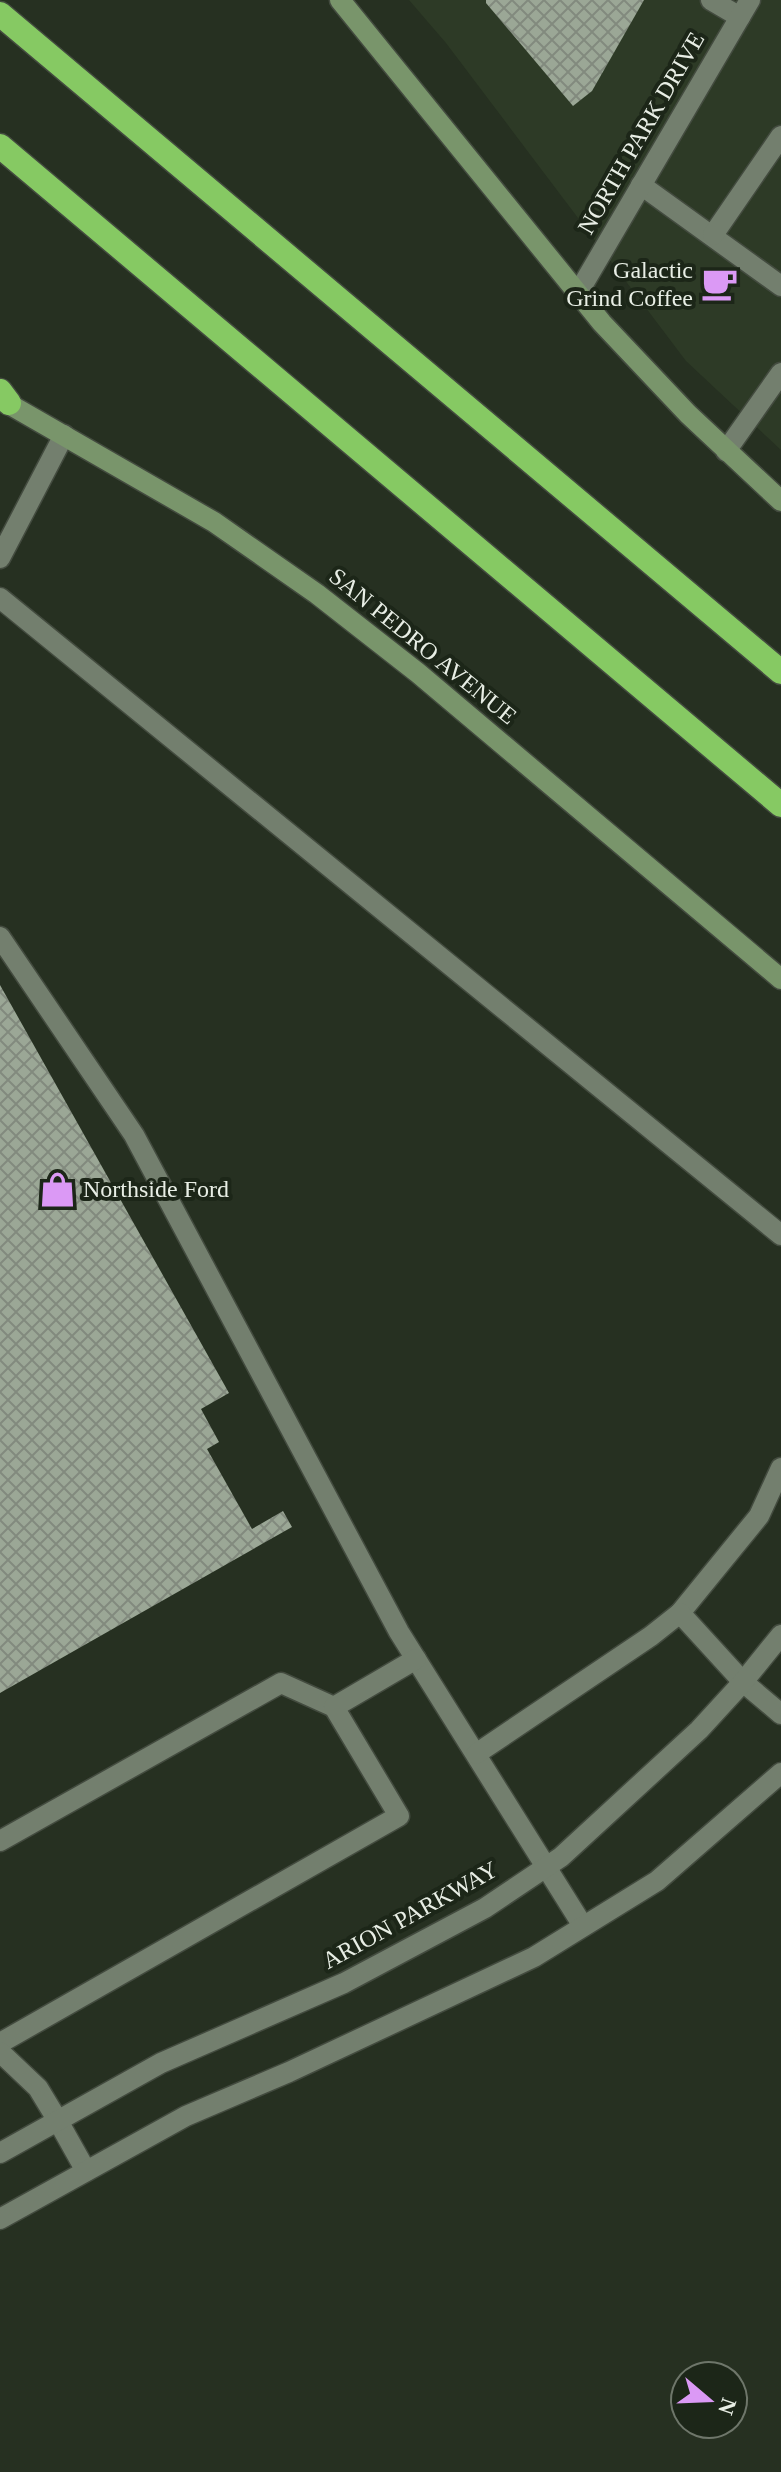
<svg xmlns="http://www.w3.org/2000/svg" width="781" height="2472" viewBox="0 0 781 2472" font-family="Georgia,serif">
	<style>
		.built { fill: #2d3a26 }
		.building { fill: url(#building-cross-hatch) }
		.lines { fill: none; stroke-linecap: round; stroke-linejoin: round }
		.lane-casing { stroke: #434b3f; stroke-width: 23 }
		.street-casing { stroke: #434b3f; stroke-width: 23 }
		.secondary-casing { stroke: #434b3f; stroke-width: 23 }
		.highway-casing { stroke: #434b3f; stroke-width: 27 }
		.lane { stroke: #737f6e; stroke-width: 20 }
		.street { stroke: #737f6e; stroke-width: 20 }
		.secondary { stroke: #79956b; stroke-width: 20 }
		.highway { stroke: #86c963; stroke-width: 24 }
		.labels { text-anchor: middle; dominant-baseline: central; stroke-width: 8; stroke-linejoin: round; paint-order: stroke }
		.street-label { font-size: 24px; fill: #e8eee5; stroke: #1c2618 }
		.poi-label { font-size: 24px; fill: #e8eee5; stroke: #1c2618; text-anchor: end }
	</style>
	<defs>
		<pattern id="building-cross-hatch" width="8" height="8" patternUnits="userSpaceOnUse" patternTransform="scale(2)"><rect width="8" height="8" fill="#9ba796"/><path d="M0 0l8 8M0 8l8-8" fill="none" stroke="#828a7e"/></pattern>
	</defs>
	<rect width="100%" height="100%" fill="#263021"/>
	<path class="built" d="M409 0H781V450L686 361 446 43Z"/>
	<g class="building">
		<path d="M486 0H644L592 91 573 106 486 3Z"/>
		<path d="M0 985 229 1393 201 1409 219 1442 207 1449 252 1529 283 1511 292 1527 0 1693Z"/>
	</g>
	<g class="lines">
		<defs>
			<g id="lane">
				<path d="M711 0 740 17"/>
				<path d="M641 185 781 286"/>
				<path d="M713 235 781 136"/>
				<path d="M726 451 781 373"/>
				<path d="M0 558 64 435"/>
				<path d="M0 598 781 1235"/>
				<path d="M0 937 134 1135 399 1632 583 1926"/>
				<path d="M680 1613 759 1516 781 1468"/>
				<path d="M476 1754 651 1636 680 1613 743 1682"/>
				<path d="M0 1841 281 1683 334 1707"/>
				<path d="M0 2043 399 1816 334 1707 416 1659"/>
				<path d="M0 2052 38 2088 58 2121"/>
			</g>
			<g id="street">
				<path d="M578 293 750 0"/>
				<path d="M743 1682 781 1714"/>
				<path d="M58 2121 86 2171"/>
				<path d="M0 2153 161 2063 344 1983 485 1908 561 1857 699 1730 743 1682 781 1635"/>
				<path d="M0 2219 186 2116 289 2072 534 1957 657 1881 781 1773"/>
			</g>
			<g id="secondary">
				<path d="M340 0 602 323 688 414 781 501"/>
				<path d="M0 399 214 522 317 594 418 673 781 979"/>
			</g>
			<g id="highway">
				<path d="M0 14 781 672"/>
				<path d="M0 146 781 805"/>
				<path d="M0 391 9 403"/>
			</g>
		</defs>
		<use href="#lane" class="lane-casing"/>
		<use href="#street" class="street-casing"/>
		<use href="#secondary" class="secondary-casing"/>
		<use href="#highway" class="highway-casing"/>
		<use href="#lane" class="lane"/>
		<use href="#street" class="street"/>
		<use href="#secondary" class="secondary"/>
		<use href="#highway" class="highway"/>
	</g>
	<defs>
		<symbol id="cafe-bare" viewBox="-9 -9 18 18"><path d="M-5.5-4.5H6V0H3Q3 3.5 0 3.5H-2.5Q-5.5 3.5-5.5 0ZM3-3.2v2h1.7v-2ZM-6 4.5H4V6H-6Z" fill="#db99f5" stroke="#1c2618" stroke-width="2.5" paint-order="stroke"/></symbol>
		<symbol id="shop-bare" viewBox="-9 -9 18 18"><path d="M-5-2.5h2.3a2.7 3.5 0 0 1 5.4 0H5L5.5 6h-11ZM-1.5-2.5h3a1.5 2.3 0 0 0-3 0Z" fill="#db99f5" stroke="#1c2618" stroke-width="2.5" paint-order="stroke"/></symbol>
	</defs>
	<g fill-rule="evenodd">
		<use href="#cafe-bare" x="694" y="258" width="51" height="51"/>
		<use href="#shop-bare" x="32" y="1164" width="51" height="51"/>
	</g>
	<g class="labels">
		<g class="street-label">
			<text transform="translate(641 133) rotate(-60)">NORTH PARK DRIVE</text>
			<text transform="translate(423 646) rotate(39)">SAN PEDRO AVENUE</text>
			<text transform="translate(410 1915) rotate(-29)">ARION PARKWAY</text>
		</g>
		<g class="poi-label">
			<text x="693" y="270">Galactic<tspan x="693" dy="28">Grind Coffee</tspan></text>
			<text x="83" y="1189" text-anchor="start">Northside Ford</text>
		</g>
	</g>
	<g transform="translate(709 2400) rotate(109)"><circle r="38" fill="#1c2618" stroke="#6e766a" stroke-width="2"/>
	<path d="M0-6L14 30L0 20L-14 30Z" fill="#db99f5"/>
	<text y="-12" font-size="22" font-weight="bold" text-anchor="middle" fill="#e8eee5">N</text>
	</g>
</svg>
